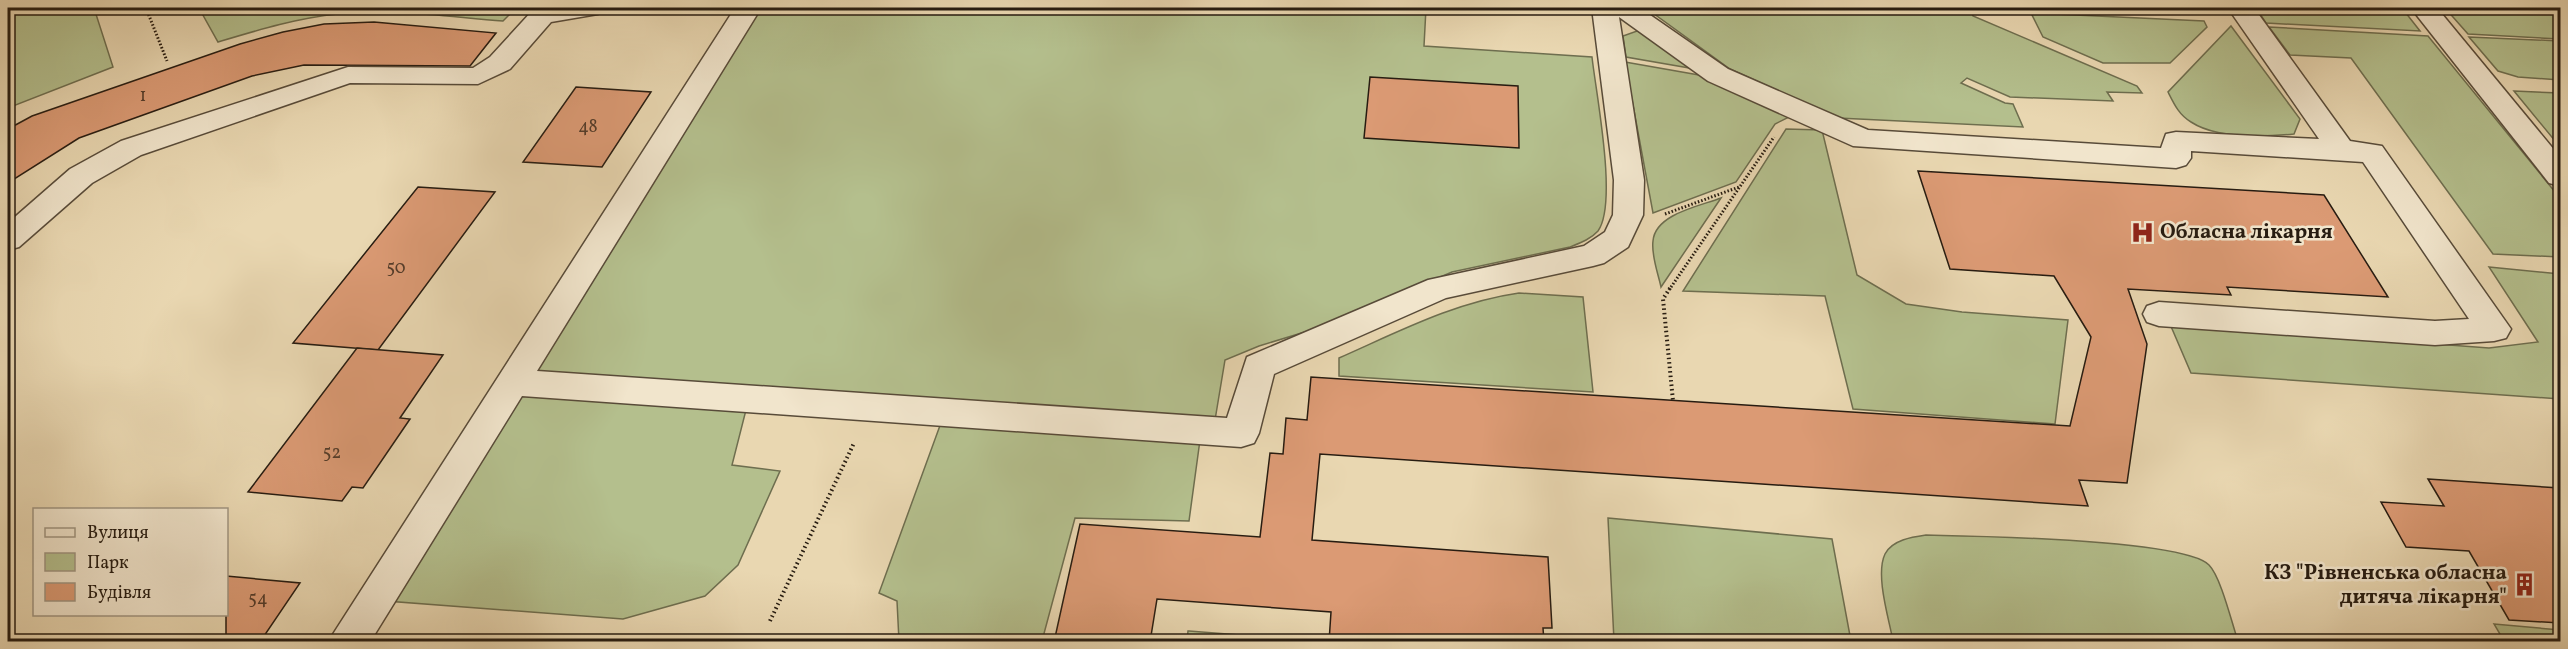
<svg xmlns="http://www.w3.org/2000/svg" width="2568" height="649" viewBox="0 0 2568 649" font-family="Vollkorn,serif">
	<style>
		.green { fill: #b4bf8d; stroke: #6e6e4f; stroke-width: 1.5 }
		.building { fill: #db9a74; stroke: #271c11; stroke-width: 1.5 }
		.lines { fill: none; stroke-linecap: round; stroke-linejoin: round }
		.minor-casing { stroke: #584b39; stroke-width: 3 }
		.path-far1 { stroke: #271c11; stroke-width: 3; stroke-dasharray: 1.5 2; stroke-linecap: butt }
		.path { stroke: #271c11; stroke-width: 4; stroke-dasharray: 1.5 3; stroke-linecap: butt }
		.minor { fill: #f1e5cc; fill-rule: evenodd }
		.labels { text-anchor: middle; dominant-baseline: central; stroke-width: 5; stroke-linejoin: round; paint-order: stroke }
		.number-label { font-size: 18px; fill: #543c2a }
		.poi-label { font-size: 21px; font-weight: bold; fill: #271c11; stroke: #f1e5cc; text-anchor: start }
	</style>
	<rect width="100%" height="100%" fill="#e9d7b1"/>
	<filter id="stains"><feTurbulence type="fractalNoise" baseFrequency=".00333" numOctaves="4"/><feColorMatrix values="0 0 0 0 .2 0 0 0 0 .09 0 0 0 0 .02 0 0 0 .5 -.17"/></filter>
	<radialGradient id="worn" r=".72"><stop offset=".6" stop-color="#630" stop-opacity="0"/><stop offset="1" stop-color="#630" stop-opacity=".3"/></radialGradient>
	<g class="green">
		<path d="M8 8H94L113 67 8 108Z"/>
		<path d="M199 8H516L503 21C449 17 392 8 338 14 297 18 258 30 218 42Z"/>
		<path d="M757 8H1426L1424 46 1592 57C1596 94 1618 203 1598 231 1591 239 1580 243 1570 247L1452 272 1328 325 1259 346 1225 360 1214 426 528 376Z"/>
		<path d="M1646 8H1971L1973 16 2137 86 2142 93 2107 92 2113 101 2010 97 1967 78 1961 83 2005 103 2013 104 2023 127 1838 118 1730 69Z"/>
		<path d="M2092 8H2215L2219 14Z"/>
		<path d="M2256 8H2402L2420 31 2266 23Z"/>
		<path d="M2445 8H2560V39L2468 34Z"/>
		<path d="M2031 13 2204 21 2207 27 2170 63H2103L2043 37Z"/>
		<path d="M2231 26 2300 119 2294 134C2264 137 2217 139 2191 122 2179 115 2174 104 2168 92Z"/>
		<path d="M2269 27 2428 36 2560 198V257L2493 254 2351 58 2290 55Z"/>
		<path d="M1637 31 1644 33 1695 69 1626 57 1623 36Z"/>
		<path d="M2469 37 2560 41V80L2518 77 2498 71Z"/>
		<path d="M1625 62 1716 78 1793 115 1775 124 1736 182 1653 213Z"/>
		<path d="M2514 91 2560 93V147Z"/>
		<path d="M1786 129 1822 130 1857 275 1906 304 1962 312 2068 320 2055 424 1853 409 1825 296 1683 291Z"/>
		<path d="M1721 198 1661 287C1658 273 1651 255 1653 241 1655 214 1700 206 1721 198Z"/>
		<path d="M2489 267 2560 274V399L2191 373 2170 324 2489 348 2538 342Z"/>
		<path d="M1519 293 1583 297 1593 392 1339 376V358C1398 332 1455 302 1519 293Z"/>
		<path d="M519 396 746 410 732 465 780 471 738 565 705 596 623 619 386 601Z"/>
		<path d="M942 420 1200 440 1189 521 1075 518 1042 641H899L897 601 879 593Z"/>
		<path d="M1608 518 1832 539 1851 641H1614Z"/>
		<path d="M1926 535C1972 536 2183 539 2209 565 2221 577 2232 624 2238 641H1893C1889 619 1875 575 1885 554 1892 540 1912 537 1926 535Z"/>
		<path d="M2494 624 2560 630V641H2504Z"/>
		<path d="M1188 631H1189L1317 641H1187Z"/>
	</g>
	<g class="building">
		<path d="M374 22 496 33 470 66 304 65 252 76 79 138 8 183V129L32 116 240 44 283 32 324 24Z"/>
		<path d="M1370 77 1518 86 1519 148 1364 138Z"/>
		<path d="M576 87 651 92 602 167 523 162Z"/>
		<path d="M1918 171 2324 195 2388 297 2227 287 2231 295 2128 289 2147 344 2127 483 2079 480 2088 506 1320 454 1312 540 1548 557 1552 628H1543L1544 642H1329L1331 612 1157 599 1150 642H1054L1080 524 1260 537 1270 453 1283 454 1286 418 1307 420 1311 377 2070 426 2091 337 2054 276 1950 269Z"/>
		<path d="M418 187 495 192 378 350 293 343Z"/>
		<path d="M357 348 443 355 400 418 410 419 363 488 352 487 342 501 248 492Z"/>
		<path d="M2428 479 2560 488V623L2509 620 2469 551 2406 547 2381 502 2444 506Z"/>
		<path d="M226 576 300 583 260 642H226Z"/>
	</g>
	<g class="lines">
		<defs>
			<g id="minor">
				<path d="M541 8H602L598 14 551 22 510 69 478 84 350 83 141 155 92 183 19 247 8 250V223L70 169 121 141 348 67 473 68 490 57 533 10Z"/>
				<path d="M735 8H761L537 371 1227 418 1247 357 1428 280 1584 246 1605 232 1613 215 1614 180 1592 8H1640L1728 69 1868 130 2161 148 2166 134 2176 132 2319 139 2228 8H2254L2350 141 2382 146 2511 329 2506 338 2494 341 2435 345 2159 326 2147 322 2143 314 2147 306 2159 302 2435 321 2469 319 2363 162 2191 151V158L2186 165 2176 168 1853 146 1708 81 1619 17 1644 180 1643 215 1628 247 1604 263 1593 266 1446 298 1274 374 1259 433 1254 443 1241 447 522 396 370 642H328Z"/>
				<path d="M2411 8H2437L2560 157V186L2549 183Z"/>
			</g>
		</defs>
		<use href="#minor" class="minor-casing"/>
		<g class="path-far1">
			<path d="M146 8 167 61"/>
			<path d="M1665 214 1739 187"/>
			<path d="M1669 290 1774 137"/>
		</g>
		<g class="path">
			<path d="M1670 288 1663 299 1673 401"/>
			<path d="M770 621 854 443"/>
		</g>
		<use href="#minor" class="minor"/>
	</g>
	<defs>
		<symbol id="hospital-bare" viewBox="-9 -9 18 18"><path d="M-5-5h3v3.5h4V-5h3V5h-3V1.5h-4V5h-3Z" fill="#8f2418" stroke="#f1e5cc" stroke-width="2.5" paint-order="stroke"/></symbol>
		<symbol id="building-bare" viewBox="-9 -9 18 18"><path d="M-4-6H4V6H1V3H-1V6H-4ZM-2.5-4.3h1.7v1.8h-1.7ZM.8-4.3h1.7v1.8H.8ZM-2.5-1h1.7V.8h-1.7ZM.8-1h1.7V.8H.8Z" fill="#8f2418" stroke="#f1e5cc" stroke-width="2.5" paint-order="stroke"/></symbol>
	</defs>
	<g fill-rule="evenodd">
		<use href="#hospital-bare" x="2126" y="216" width="33" height="33"/>
		<use href="#building-bare" x="2508" y="568" width="33" height="33"/>
	</g>
	<g class="labels">
		<g class="number-label">
			<text x="143" y="96">1</text>
			<text x="588" y="127">48</text>
			<text x="396" y="268">50</text>
			<text x="332" y="453">52</text>
			<text x="258" y="599">54</text>
		</g>
		<g class="poi-label">
			<text x="2160" y="232">Обласна лікарня</text>
			<text x="2507" y="573" text-anchor="end">КЗ "Рівненська обласна<tspan x="2507" dy="24">дитяча лікарня"</tspan></text>
		</g>
	</g>
	<rect width="2568" height="649" fill="none" stroke="#e9d7b1" stroke-width="30"/>
	<rect x="9" y="9" width="2550" height="631" fill="none" stroke="#271c11" stroke-width="3"/>
	<rect x="15" y="15" width="2538" height="619" fill="none" stroke="#271c11" stroke-width="1.5"/>
	<rect x="33" y="508" width="195" height="108" fill="#f1e5cc" stroke="#a09581" stroke-width="1.5"/>
	<rect x="45" y="528" width="30" height="9" fill="#f1e5cc" stroke="#a09581" stroke-width="1.5"/>
	<text x="87" y="538" font-size="18" fill="#271c11">Вулиця</text>
	<rect x="45" y="553" width="30" height="18" fill="#b4bf8d" stroke="#a09581" stroke-width="1.5"/>
	<text x="87" y="568" font-size="18" fill="#271c11">Парк</text>
	<rect x="45" y="583" width="30" height="18" fill="#db9a74" stroke="#a09581" stroke-width="1.5"/>
	<text x="87" y="598" font-size="18" fill="#271c11">Будівля</text>
	<rect width="100%" height="100%" filter="url(#stains)"/>
	<rect width="100%" height="100%" fill="url(#worn)"/>
</svg>
